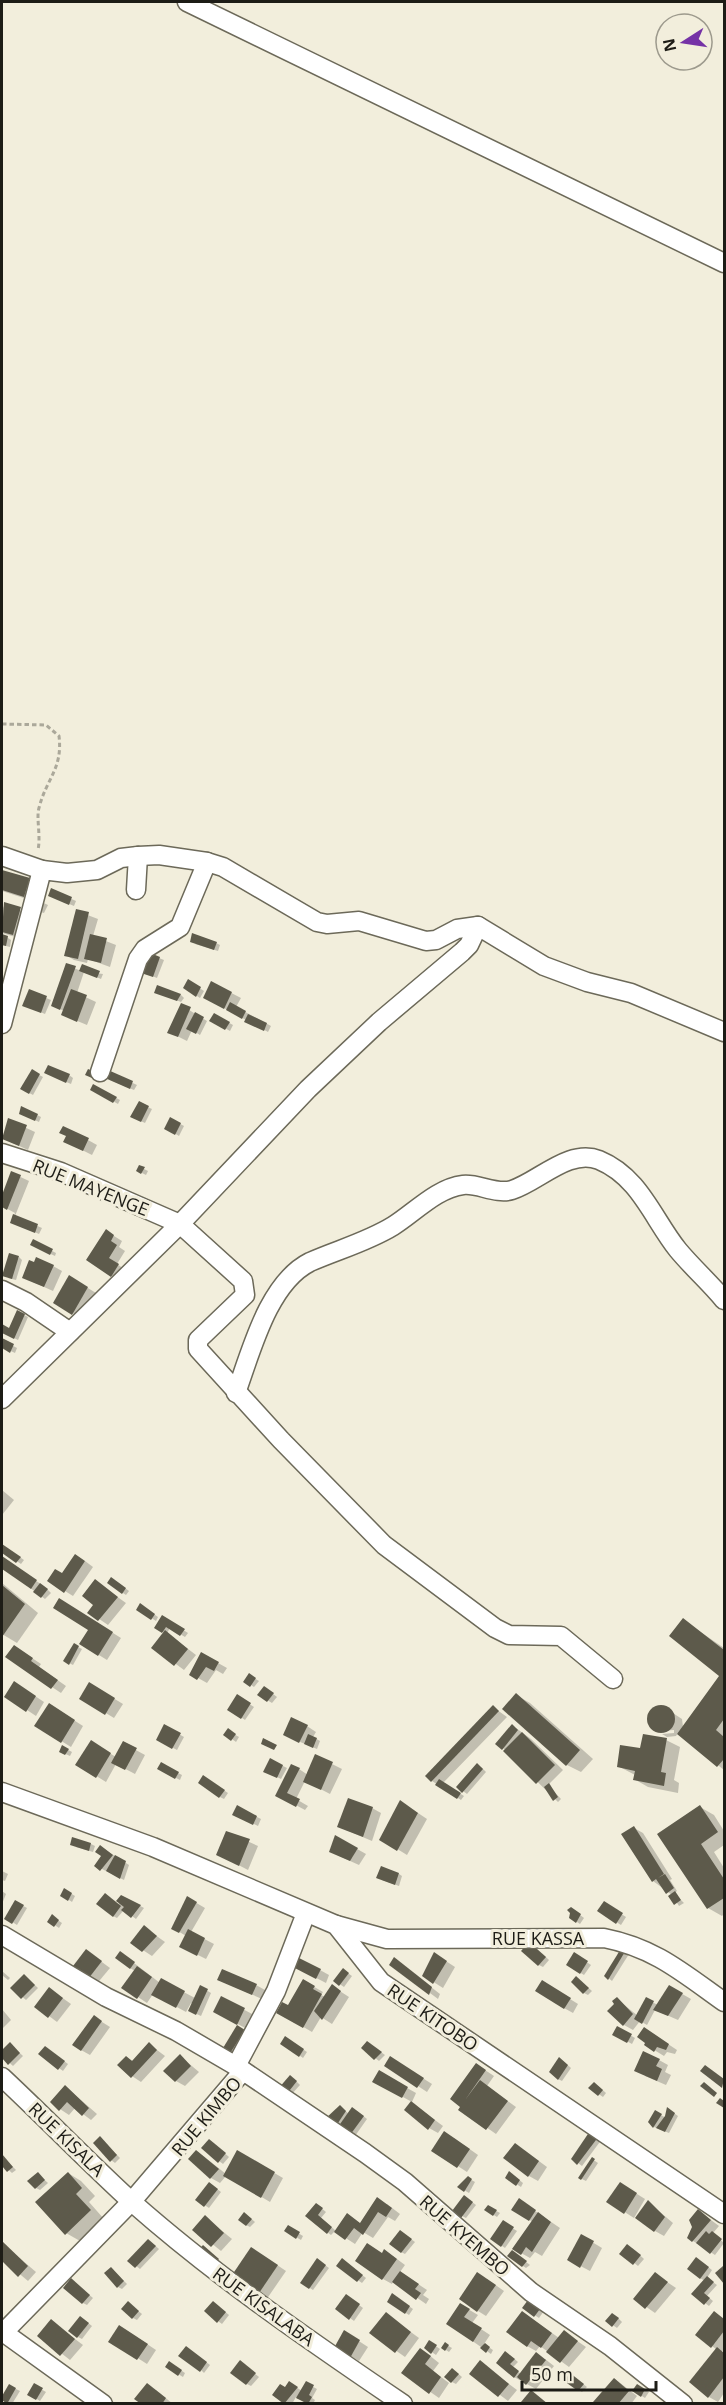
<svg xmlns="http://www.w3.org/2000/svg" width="726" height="2405" viewBox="0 0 726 2405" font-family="'Open Sans',sans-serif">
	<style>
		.shadow { fill: #0003 }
		.building { fill: #5d5a4b }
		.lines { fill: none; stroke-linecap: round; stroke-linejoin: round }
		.minor-casing { stroke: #6c6959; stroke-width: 21 }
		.path { stroke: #aba89a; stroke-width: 3; stroke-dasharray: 4.5 3; stroke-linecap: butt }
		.minor { stroke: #fff; stroke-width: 18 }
		.labels { text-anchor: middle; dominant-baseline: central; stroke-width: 6; stroke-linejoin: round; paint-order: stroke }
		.street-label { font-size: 18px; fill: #1d1c16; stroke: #f2eedc }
	</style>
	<rect width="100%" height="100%" fill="#f2eedc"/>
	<g class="shadow">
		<path d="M2 871 38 885 33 901 2 891Z"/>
		<path d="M52 890 76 901 74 906 53 897Z"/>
		<path d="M37 900 48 905 44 913 37 911Z"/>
		<path d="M5 904 29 914 22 939 2 933V910Z"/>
		<path d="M77 911 98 919 93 936 116 945 110 967 88 959 87 963 74 960 66 955Z"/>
		<path d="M2 934 11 940 10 947 2 945Z"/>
		<path d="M216 943 220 945 218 951 195 944Z"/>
		<path d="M149 954 164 960 157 978 147 974Z"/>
		<path d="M67 965 81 971 103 974 101 979 84 972 77 993 96 1002 87 1025 63 1015 64 1011 52 1005Z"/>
		<path d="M189 981 204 991 200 998 185 988Z"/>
		<path d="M212 983 241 998 236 1007 271 1026 268 1032 213 1002Z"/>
		<path d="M158 987 181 995 184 998 181 1002 160 994Z"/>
		<path d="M29 991 51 1000 45 1014 28 1007Z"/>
		<path d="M181 1005 207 1021 200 1035 192 1030 187 1041 169 1032Z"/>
		<path d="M215 1015 233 1025 230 1031 211 1020Z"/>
		<path d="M32 1071 43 1077 33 1095 22 1089Z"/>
		<path d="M109 1072 137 1085 134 1090 110 1080Z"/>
		<path d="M50 1075H69L73 1078 71 1084Z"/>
		<path d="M94 1086 120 1100 118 1104 92 1089Z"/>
		<path d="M139 1103 152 1109 145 1123 132 1117Z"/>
		<path d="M24 1115H37L41 1117 39 1122Z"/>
		<path d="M171 1119 184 1126 179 1136 166 1128Z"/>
		<path d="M9 1120 35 1132 28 1150 2 1138Z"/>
		<path d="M88 1140 97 1145 92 1155 74 1146Z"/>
		<path d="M140 1167 148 1171 146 1175 138 1171Z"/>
		<path d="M12 1173 29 1181 15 1216 42 1228 39 1234 12 1222 15 1213 2 1206V1199Z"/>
		<path d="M106 1231 122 1241 119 1247 125 1251 117 1264 127 1271 120 1281 88 1260Z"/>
		<path d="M33 1241 56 1253 55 1256 32 1245Z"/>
		<path d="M19 1257 22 1260 16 1280 8 1278Z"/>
		<path d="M53 1266 62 1271 53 1291 33 1282Z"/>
		<path d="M70 1277 96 1293 81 1318 55 1303Z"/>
		<path d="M18 1312 28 1317 18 1340 2 1332V1326L10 1330Z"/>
		<path d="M2 1340 17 1348 15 1353 2 1347Z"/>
		<path d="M2 1490 14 1500 2 1515Z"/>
		<path d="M2 1545 24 1560 21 1564 2 1551Z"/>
		<path d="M2 1557 45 1587 51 1593 45 1599 2 1567Z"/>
		<path d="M85 1561 93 1567 73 1596 65 1591 63 1575Z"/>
		<path d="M95 1581 126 1603 108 1625 89 1612 95 1605Z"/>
		<path d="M116 1581 129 1591 126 1595 123 1593Z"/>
		<path d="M2 1583 38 1613 17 1643 2 1634Z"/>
		<path d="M68 1605 121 1638 107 1660 81 1644 90 1630Z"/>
		<path d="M141 1605 158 1617 156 1621 138 1609Z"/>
		<path d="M163 1617 188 1633 185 1637 170 1628 167 1633 196 1655 184 1670 153 1647 165 1633 156 1628Z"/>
		<path d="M683 1620 724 1648V1770L678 1733 676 1736 667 1737 662 1734 674 1733V1730L658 1731 651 1726 649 1714 654 1708 662 1706 682 1719 683 1727 721 1675Z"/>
		<path d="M74 1645 82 1649 73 1665 65 1661Z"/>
		<path d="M23 1652 41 1664 39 1667 66 1686 61 1693 7 1657Z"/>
		<path d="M202 1654 227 1668 223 1674 216 1670 207 1683 191 1674Z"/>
		<path d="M249 1675 259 1681 254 1687 245 1681Z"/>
		<path d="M90 1684 123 1704 114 1718 81 1698Z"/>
		<path d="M23 1688 44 1702 36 1716 6 1696Z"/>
		<path d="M268 1690 277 1697 272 1703 259 1695Z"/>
		<path d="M516 1695 530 1703 593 1759 581 1772 567 1765Z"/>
		<path d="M237 1696 254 1707 245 1720 229 1709Z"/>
		<path d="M493 1707 507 1717 443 1783 464 1796 461 1800 432 1781Z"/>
		<path d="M58 1710 83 1726 71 1747 37 1726Z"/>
		<path d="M165 1726 184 1737 177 1750 158 1740Z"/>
		<path d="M307 1726 316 1732 313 1737 320 1741 317 1749 293 1739Z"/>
		<path d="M516 1728 531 1739 563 1770 548 1785 561 1799 558 1802 503 1748Z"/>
		<path d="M232 1733 239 1737 236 1742 232 1739Z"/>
		<path d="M666 1740 680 1747 674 1780 679 1783 678 1793 648 1787 634 1779 635 1775 618 1766 642 1750Z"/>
		<path d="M91 1742 116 1757 123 1743 145 1755 135 1774 116 1764 106 1782 77 1764Z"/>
		<path d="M63 1747 72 1752 70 1756 61 1752Z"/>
		<path d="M316 1756 342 1769 330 1794 305 1781 296 1799 308 1806 305 1810 277 1795 299 1769 308 1775Z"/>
		<path d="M271 1760 287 1768 281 1779 265 1771Z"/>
		<path d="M161 1764 182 1775 180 1780 159 1769Z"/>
		<path d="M481 1767 486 1772 467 1794 463 1791Z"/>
		<path d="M207 1779 228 1793 224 1799 220 1797Z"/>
		<path d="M237 1807 261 1819 258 1826 234 1814Z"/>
		<path d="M409 1807 427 1819 407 1855 381 1839Z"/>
		<path d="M700 1807 714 1815 724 1831V1845L714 1852 724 1868V1914L722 1916 708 1908 659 1834Z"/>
		<path d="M372 1808 381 1813 372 1841 339 1827Z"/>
		<path d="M634 1828 643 1833 672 1879 670 1880 677 1891 674 1893 684 1903 679 1906 672 1895 653 1881Z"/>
		<path d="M227 1832 258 1846 248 1870 227 1859Z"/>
		<path d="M336 1837 366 1854 359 1865 339 1856Z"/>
		<path d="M91 1844 95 1846 93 1852 76 1847Z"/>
		<path d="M104 1849 129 1865 124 1880 96 1866 103 1856Z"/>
		<path d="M2 1871 8 1874 5 1881 2 1880Z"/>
		<path d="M399 1874 402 1876 399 1886 382 1880Z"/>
		<path d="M65 1890 75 1896 72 1902 62 1895Z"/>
		<path d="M2 1891 6 1894 2 1904Z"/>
		<path d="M122 1896 144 1908 136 1919 124 1910 117 1918 113 1916Z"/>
		<path d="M188 1898 205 1908 191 1932 214 1944 206 1959 190 1951 186 1936 173 1928Z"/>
		<path d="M16 1902 27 1908 17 1925 6 1918Z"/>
		<path d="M604 1903 626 1917 621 1925 599 1911Z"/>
		<path d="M575 1911 584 1918 580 1924 577 1922Z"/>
		<path d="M56 1919 62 1923 59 1928 49 1921Z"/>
		<path d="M144 1927 165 1942 152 1956 132 1943Z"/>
		<path d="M534 1946 549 1960 543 1967 539 1965Z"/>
		<path d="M622 1950 629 1954 612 1981 606 1976Z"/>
		<path d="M87 1951 110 1968 95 1986 86 1981Z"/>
		<path d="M435 1954 455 1967 443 1988 424 1976Z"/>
		<path d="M575 1954 591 1965 584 1975 568 1965Z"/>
		<path d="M125 1956 160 1983 161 1980 195 1998 201 1987 211 1993 201 2016 190 2011 193 2004 191 2003 186 2012 153 1994 147 2003 138 1997 135 1971 130 1968Z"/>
		<path d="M395 1959 440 1994 438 1999 391 1964Z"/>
		<path d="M297 1968 320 1970 329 1975 326 1983Z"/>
		<path d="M343 1970 352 1976 344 1987 335 1981Z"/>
		<path d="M2 1971 10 1978 8 1980 2 1975Z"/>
		<path d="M25 1976 38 1988 26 2000 12 1988Z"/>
		<path d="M577 1978 592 1991 588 1995 584 1993Z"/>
		<path d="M219 1980 256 1985 265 1990 262 1999Z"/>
		<path d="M304 1981 323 1992 321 1995 325 1997 332 1986 349 1997 332 2024 321 2017 312 2032 278 2012 289 2007Z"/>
		<path d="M551 1987 578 2004 573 2013 564 2008Z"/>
		<path d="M670 1987 691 1999 678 2020 655 2010 647 2025 640 2021 633 2030 624 2025 617 1999 638 2016 646 1999 658 2005Z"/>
		<path d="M50 1989 71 2004 57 2022 49 2016Z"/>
		<path d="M222 1998 254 2015 247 2029 215 2012Z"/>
		<path d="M2 2009 11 2020 2 2029Z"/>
		<path d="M94 2017 110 2027 90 2055 81 2050Z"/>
		<path d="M238 2027 248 2033 232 2058 222 2052Z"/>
		<path d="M618 2028 635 2038 632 2044 614 2034Z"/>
		<path d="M653 2034 677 2050 675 2054 667 2052 664 2056 646 2045Z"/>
		<path d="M286 2038 307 2052 303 2058 299 2055Z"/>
		<path d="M10 2044 23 2056 13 2066 2 2056Z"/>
		<path d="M149 2044 165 2056 141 2082 132 2076 126 2057 133 2061Z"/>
		<path d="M371 2045 385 2055 379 2061 363 2048Z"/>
		<path d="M49 2050 68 2064 63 2071 59 2068Z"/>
		<path d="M180 2056 199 2072 185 2086 176 2081Z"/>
		<path d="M659 2060 668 2065 665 2072 671 2075 666 2085 645 2076Z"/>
		<path d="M563 2061 571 2068 562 2081 558 2079Z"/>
		<path d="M399 2063 432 2084 427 2092 386 2065Z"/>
		<path d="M485 2070 494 2076 487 2086 516 2107 496 2134 460 2109 462 2107 452 2099Z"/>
		<path d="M379 2072 416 2093 412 2102 374 2081Z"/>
		<path d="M294 2079 300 2085 290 2096 287 2094Z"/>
		<path d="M598 2086 606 2093 603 2097 590 2088Z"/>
		<path d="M66 2087 97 2114 91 2120 75 2108 69 2115 60 2109Z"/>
		<path d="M412 2103 443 2126 438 2133 429 2128Z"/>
		<path d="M341 2107 349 2114 357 2111 367 2119 355 2136 335 2128Z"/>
		<path d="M668 2109 678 2116 669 2133 654 2127 656 2112 666 2118Z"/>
		<path d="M592 2130 602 2139 582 2166 573 2159Z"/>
		<path d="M100 2138 120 2158 115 2163 111 2160Z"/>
		<path d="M454 2138 478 2155 467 2172 433 2150Z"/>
		<path d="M213 2143 229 2157 223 2164 219 2161Z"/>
		<path d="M524 2150 547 2167 538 2181 529 2176Z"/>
		<path d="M197 2151 226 2174 238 2152 283 2178 270 2202 226 2176 220 2183 211 2178Z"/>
		<path d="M2 2156 16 2170 12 2173 2 2164Z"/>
		<path d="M592 2159 598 2163 586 2181 580 2178Z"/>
		<path d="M68 2173 81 2181 95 2196 89 2202 104 2219 80 2241 66 2233Z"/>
		<path d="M38 2174 48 2183 40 2190 36 2188Z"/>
		<path d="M513 2175 523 2183 521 2187 507 2178Z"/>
		<path d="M468 2178 475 2182 469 2193 459 2187Z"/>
		<path d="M213 2186 221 2192 209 2208 197 2200Z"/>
		<path d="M629 2189 645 2199 634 2218 609 2202Z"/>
		<path d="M468 2199 476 2205 466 2218 462 2216Z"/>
		<path d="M519 2200 560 2228 542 2256 535 2252 530 2258 521 2253 533 2222 513 2210Z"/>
		<path d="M648 2202 673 2223 664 2236 655 2231Z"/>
		<path d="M387 2204 400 2214 395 2221 388 2217 373 2238 363 2232 355 2244 335 2231 331 2235 327 2232 307 2216 320 2207 326 2212 321 2218 336 2231 361 2224Z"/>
		<path d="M489 2207 500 2213 497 2217 486 2210Z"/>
		<path d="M699 2211 719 2226 713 2233 724 2243 715 2255 693 2241Z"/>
		<path d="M248 2216 255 2222 250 2227 246 2225Z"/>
		<path d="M205 2217 232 2239 221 2251 194 2229Z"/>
		<path d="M503 2222 517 2231 505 2248 492 2239Z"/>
		<path d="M288 2227 303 2236 301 2240 286 2231Z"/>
		<path d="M404 2234 415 2242 405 2254 401 2252Z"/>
		<path d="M582 2236 602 2248 590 2271 569 2260Z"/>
		<path d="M2 2243 36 2272 28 2281 2 2259Z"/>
		<path d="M152 2243 159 2249 140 2269 130 2261Z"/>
		<path d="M632 2248 644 2259 638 2266 622 2253Z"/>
		<path d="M261 2254 286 2271 264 2303 256 2298Z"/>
		<path d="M382 2254 393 2256 405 2265 400 2272 427 2290 423 2295 429 2299 426 2304 393 2281 392 2284 383 2279Z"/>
		<path d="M516 2254 530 2265 526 2268 523 2266Z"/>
		<path d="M700 2261 712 2270 707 2278 717 2285 707 2296 713 2301 709 2306 693 2294 705 2281 700 2278Z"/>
		<path d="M322 2263 329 2268 313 2290 302 2283Z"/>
		<path d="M346 2263 366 2278 362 2283 338 2266Z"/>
		<path d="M112 2269 127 2284 122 2289 118 2287Z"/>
		<path d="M655 2274 676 2288 655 2313 635 2299Z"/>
		<path d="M487 2279 504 2291 486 2316 478 2311Z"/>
		<path d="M75 2283 93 2298 87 2305 83 2303Z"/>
		<path d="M393 2295 413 2309 409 2315 389 2302Z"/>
		<path d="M350 2298 363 2308 354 2321 350 2318Z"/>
		<path d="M128 2303 142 2314 137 2320 133 2318Z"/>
		<path d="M217 2305 229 2315 222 2324 218 2321Z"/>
		<path d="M461 2305 478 2315 472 2323 490 2335 484 2344 493 2350 491 2354 448 2324Z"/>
		<path d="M524 2308H546L539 2318Z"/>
		<path d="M714 2313 724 2319V2348L722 2352 724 2353V2393L718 2402 709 2397 716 2349 697 2335Z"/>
		<path d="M386 2314 419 2338 405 2357 371 2333Z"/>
		<path d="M617 2317 622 2322 617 2328 607 2321Z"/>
		<path d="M531 2318 559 2338 564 2332 586 2347 569 2367 540 2346 536 2351 527 2346Z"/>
		<path d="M84 2320 92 2326 82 2339 78 2337Z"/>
		<path d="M51 2321 83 2345 70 2360 39 2336Z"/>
		<path d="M129 2332 156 2350 147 2364 111 2341Z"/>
		<path d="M345 2332 368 2347 359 2361 336 2347Z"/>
		<path d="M430 2342 440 2349 436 2355 426 2348Z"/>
		<path d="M445 2344 452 2348 449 2352 443 2348Z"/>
		<path d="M190 2350 210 2365 204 2373 201 2370Z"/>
		<path d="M429 2355 439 2363 433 2371 449 2383 439 2398 403 2373Z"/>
		<path d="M510 2355 518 2362 513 2367 521 2374 545 2359 554 2366 536 2389 514 2377 498 2363Z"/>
		<path d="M480 2362 517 2390 508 2401 471 2373Z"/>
		<path d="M170 2363 185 2373 183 2377 167 2367Z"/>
		<path d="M244 2365 259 2377 251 2386 247 2384Z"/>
		<path d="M456 2372 462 2377 456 2384 452 2382Z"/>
		<path d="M574 2377 587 2387 582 2392 579 2390Z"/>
		<path d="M615 2379 637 2396 631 2404H597Z"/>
		<path d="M290 2383 302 2391 306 2383 317 2389 312 2398 315 2400 313 2404H307L296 2397 292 2404H287L274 2395 286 2389Z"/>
		<path d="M34 2385 46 2392 40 2401 29 2394Z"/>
		<path d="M10 2386 20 2391 12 2404 2 2399Z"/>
		<path d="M637 2386 649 2392 645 2398 634 2391Z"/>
		<path d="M156 2390 173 2404H143Z"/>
	</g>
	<g class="building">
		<path d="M2 870 30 878 24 897 2 890Z"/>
		<path d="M51 888 72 897 69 905 48 896Z"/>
		<path d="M4 902 21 907 13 935 2 932Z"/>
		<path d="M76 909 89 912 78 959 64 956Z"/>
		<path d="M192 933 217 942 214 950 190 942Z"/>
		<path d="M2 934 8 936 6 946 2 945Z"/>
		<path d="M90 934 107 938 101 963 84 959Z"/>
		<path d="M148 952 160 957 153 977 141 973Z"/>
		<path d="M66 963 76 966 60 1010 51 1006Z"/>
		<path d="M82 964 100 971 97 978 79 971Z"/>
		<path d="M188 979 201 987 196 997 183 988Z"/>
		<path d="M211 981 232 992 224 1009 203 998Z"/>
		<path d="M157 985 181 994 177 1001 154 993Z"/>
		<path d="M29 989 47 996 41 1013 22 1006Z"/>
		<path d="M71 989 87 995 77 1022 61 1015Z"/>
		<path d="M230 1002 246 1011 242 1019 226 1010Z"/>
		<path d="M181 1003 191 1007 178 1037 167 1033Z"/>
		<path d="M195 1012 204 1017 196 1034 186 1029Z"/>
		<path d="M214 1013 230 1022 225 1030 209 1021Z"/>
		<path d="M248 1014 267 1023 264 1031 244 1022Z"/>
		<path d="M48 1065 70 1074 66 1083 44 1073Z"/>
		<path d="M32 1069 40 1074 29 1094 20 1089Z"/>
		<path d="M88 1069 95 1072 92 1078 85 1075Z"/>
		<path d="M108 1070 133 1081 130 1089 105 1078Z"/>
		<path d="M93 1084 117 1097 113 1103 90 1090Z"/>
		<path d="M139 1101 149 1106 141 1122 130 1117Z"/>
		<path d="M21 1106 38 1114 35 1121 19 1114Z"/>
		<path d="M170 1117 181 1123 175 1135 164 1129Z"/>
		<path d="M8 1118 27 1125 19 1146 2 1139Z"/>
		<path d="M63 1126 89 1138 83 1151 63 1142 66 1136 59 1133Z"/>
		<path d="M139 1165 145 1167 141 1174 136 1171Z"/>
		<path d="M11 1171 21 1175 7 1210 2 1207V1195Z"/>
		<path d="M13 1214 38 1224 35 1233 10 1223Z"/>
		<path d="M106 1229 114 1235 111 1241 117 1245 109 1258 119 1264 111 1277 86 1260Z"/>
		<path d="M33 1239 53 1249 50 1255 30 1245Z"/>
		<path d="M9 1253 19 1256 12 1279 2 1276Z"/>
		<path d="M36 1257 54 1265 44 1287 22 1278 29 1260 34 1262Z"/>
		<path d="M69 1275 88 1287 72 1315 53 1303Z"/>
		<path d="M17 1310 25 1314 14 1339 2 1333V1324L9 1328Z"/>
		<path d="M2 1338 14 1344 10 1353 2 1348Z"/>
		<path d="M2 1544 21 1557 16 1563 2 1553Z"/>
		<path d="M75 1554 85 1561 64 1593 47 1581 55 1569 62 1573Z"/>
		<path d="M2 1556 37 1580 31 1589 2 1569Z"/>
		<path d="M111 1577 126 1588 122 1594 107 1583Z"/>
		<path d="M95 1579 118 1597 98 1621 87 1613 93 1605 82 1596Z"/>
		<path d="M40 1583 48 1589 41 1598 33 1592Z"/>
		<path d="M2 1585 25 1604 2 1637Z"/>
		<path d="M59 1598 113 1632 98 1656 79 1644 88 1630 53 1608Z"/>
		<path d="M140 1603 155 1614 151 1620 136 1610Z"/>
		<path d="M162 1615 185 1629 180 1636 166 1627 162 1633 154 1628Z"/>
		<path d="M683 1618 724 1650V1719L716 1730 724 1737V1759L717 1767 677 1734 719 1676 669 1636Z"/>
		<path d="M165 1630 188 1649 174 1666 151 1648Z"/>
		<path d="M74 1643 79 1646 69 1665 63 1661Z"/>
		<path d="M14 1645 33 1658 31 1661 58 1680 51 1689 5 1657Z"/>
		<path d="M201 1652 219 1662 214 1671 206 1667 197 1680 189 1675Z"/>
		<path d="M249 1673 256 1678 250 1687 243 1682Z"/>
		<path d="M14 1681 36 1696 26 1712 4 1697Z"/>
		<path d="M89 1682 115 1698 105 1715 79 1699Z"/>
		<path d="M264 1686 274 1693 267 1702 257 1695Z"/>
		<path d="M516 1693 580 1750 566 1766 502 1709Z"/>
		<path d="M237 1694 251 1703 241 1719 227 1710Z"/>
		<path d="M49 1703 75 1720 61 1743 34 1726Z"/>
		<circle cx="661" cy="1719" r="14"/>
		<path d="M493 1705 499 1711 431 1782 425 1776Z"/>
		<path d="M291 1717 308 1725 299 1743 283 1735Z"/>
		<path d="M164 1724 181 1733 172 1749 156 1740Z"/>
		<path d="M512 1724 518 1730 502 1750 495 1744Z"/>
		<path d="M228 1728 236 1734 231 1741 223 1735Z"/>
		<path d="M522 1732 555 1765 536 1784 503 1751Z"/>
		<path d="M308 1734 317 1738 313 1748 304 1744Z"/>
		<path d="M643 1734 667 1738 661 1772 666 1773 664 1786 633 1780 635 1771 617 1767 620 1745 640 1748Z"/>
		<path d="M263 1738 277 1745 274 1750 261 1744Z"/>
		<path d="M91 1740 111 1753 96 1778 75 1765Z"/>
		<path d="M123 1741 137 1748 125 1770 111 1763Z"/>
		<path d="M62 1745 69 1749 65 1755 59 1752Z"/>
		<path d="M315 1754 333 1762 321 1790 303 1782Z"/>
		<path d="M270 1758 283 1765 277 1778 263 1772Z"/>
		<path d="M161 1762 179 1772 175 1779 157 1769Z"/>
		<path d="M477 1763 483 1769 462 1793 456 1787Z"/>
		<path d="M291 1764 300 1768 287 1793 300 1799 296 1807 275 1796Z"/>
		<path d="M203 1775 225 1790 219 1798 198 1783Z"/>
		<path d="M439 1779 461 1793 457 1799 435 1785Z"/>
		<path d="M549 1783 558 1797 553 1801 544 1787Z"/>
		<path d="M348 1798 373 1807 363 1837 337 1827Z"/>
		<path d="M400 1800 418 1813 397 1851 379 1840Z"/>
		<path d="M237 1805 257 1816 253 1825 232 1815Z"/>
		<path d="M700 1805 718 1832 701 1844 724 1879V1898L707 1909 657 1834Z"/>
		<path d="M634 1826 664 1874 658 1878 665 1874 674 1888 666 1894 656 1879 652 1882 621 1834Z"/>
		<path d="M226 1831 250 1839 239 1866 216 1855Z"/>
		<path d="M335 1835 358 1848 350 1861 329 1852Z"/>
		<path d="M72 1837 91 1843 89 1851 70 1845Z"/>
		<path d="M100 1845 113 1855 100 1871 94 1866 101 1856 95 1852Z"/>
		<path d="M115 1855 126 1861 120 1879 106 1871Z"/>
		<path d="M381 1866 399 1873 395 1885 376 1878Z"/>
		<path d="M64 1888 72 1893 68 1901 60 1896Z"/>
		<path d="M675 1891 681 1900 674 1905 668 1896Z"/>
		<path d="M105 1893 121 1906 113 1917 96 1904Z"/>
		<path d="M121 1895 141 1905 131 1918 121 1910 124 1907 116 1901Z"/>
		<path d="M187 1896 197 1902 179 1933 171 1929Z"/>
		<path d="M15 1900 24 1905 12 1924 4 1919Z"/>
		<path d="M604 1901 623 1913 616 1924 597 1911Z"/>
		<path d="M571 1907 581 1914 576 1923 569 1918 570 1913 567 1910Z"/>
		<path d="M52 1914 59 1920 54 1927 47 1922Z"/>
		<path d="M144 1925 157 1936 142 1952 130 1943Z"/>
		<path d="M188 1929 205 1938 197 1956 179 1947Z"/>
		<path d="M529 1942 546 1957 538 1966 521 1951Z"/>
		<path d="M622 1947 626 1950 608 1980 604 1976Z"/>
		<path d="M86 1949 102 1961 85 1983 70 1970Z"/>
		<path d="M120 1951 135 1962 130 1969 115 1958Z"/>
		<path d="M434 1952 447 1961 433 1984 422 1976Z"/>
		<path d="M574 1952 588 1961 580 1974 566 1965Z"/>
		<path d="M291 1954 321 1969 316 1979 287 1964Z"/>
		<path d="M394 1957 432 1987 429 1995 389 1965Z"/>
		<path d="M137 1966 152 1977 137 1999 121 1988Z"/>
		<path d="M343 1968 349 1973 339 1986 333 1981Z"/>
		<path d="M222 1969 257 1984 252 1995 217 1980Z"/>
		<path d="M24 1974 35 1985 21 1999 10 1988Z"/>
		<path d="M576 1976 589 1988 583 1994 571 1982Z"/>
		<path d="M161 1978 185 1991 176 2008 151 1995Z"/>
		<path d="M303 1979 315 1986 313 1989 322 1994 303 2028 276 2013 282 2002 288 2005Z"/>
		<path d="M542 1980 571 1998 564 2009 535 1991Z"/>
		<path d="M332 1984 341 1991 322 2020 314 2011Z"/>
		<path d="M200 1985 208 1989 196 2015 188 2011Z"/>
		<path d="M669 1985 683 1993 668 2016 653 2010Z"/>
		<path d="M49 1987 63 1998 48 2018 34 2007Z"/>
		<path d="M221 1996 245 2008 237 2025 213 2012Z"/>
		<path d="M617 1997 633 2014 623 2026 607 2011 614 2004 612 2001Z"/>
		<path d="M646 1997 654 2001 642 2024 634 2019Z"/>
		<path d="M94 2015 102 2021 81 2051 72 2045Z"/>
		<path d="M237 2025 245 2030 227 2058 220 2053Z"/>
		<path d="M617 2026 632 2034 627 2043 612 2035Z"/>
		<path d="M644 2027 669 2044 666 2050 657 2047 654 2052 644 2045 645 2043 637 2037Z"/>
		<path d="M285 2036 304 2049 299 2057 280 2044Z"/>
		<path d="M367 2041 382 2052 374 2060 361 2048Z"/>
		<path d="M10 2042 20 2053 8 2065 2 2058V2050Z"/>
		<path d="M149 2042 157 2050 131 2078 117 2065 126 2056 132 2061Z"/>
		<path d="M45 2046 65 2061 58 2070 38 2054Z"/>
		<path d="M643 2051 660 2059 656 2066 662 2069 657 2081 634 2071Z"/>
		<path d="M180 2054 191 2066 175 2082 163 2071Z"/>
		<path d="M390 2056 424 2078 417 2088 384 2066Z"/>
		<path d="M559 2057 568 2065 558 2080 549 2072Z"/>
		<path d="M476 2063 486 2070 465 2100 480 2080 508 2101 486 2130 458 2110 460 2107 450 2099Z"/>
		<path d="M705 2065 724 2079 722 2088 700 2071Z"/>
		<path d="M379 2070 408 2087 402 2098 372 2082Z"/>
		<path d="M290 2075 297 2081 286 2095 278 2089Z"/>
		<path d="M594 2082 603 2090 598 2096 588 2088Z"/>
		<path d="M704 2082 717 2093 714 2097 700 2086Z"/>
		<path d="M65 2085 89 2108 82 2116 67 2102 59 2111 50 2102Z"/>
		<path d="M720 2098 724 2101V2108L716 2103Z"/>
		<path d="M411 2101 435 2120 428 2130 404 2110Z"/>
		<path d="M340 2105 346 2111 334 2129 325 2119Z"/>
		<path d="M352 2107 364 2116 350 2135 338 2127Z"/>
		<path d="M667 2107 675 2113 665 2132 656 2128 665 2116Z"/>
		<path d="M655 2110 662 2114 653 2128 648 2122Z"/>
		<path d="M592 2128 599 2136 577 2165 571 2159Z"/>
		<path d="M444 2131 470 2149 457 2168 431 2151Z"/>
		<path d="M100 2136 117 2155 110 2162 93 2143Z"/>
		<path d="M209 2139 226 2153 218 2163 201 2148Z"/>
		<path d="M515 2143 539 2161 528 2177 503 2158Z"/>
		<path d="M196 2150 219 2169 210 2179 188 2159Z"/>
		<path d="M237 2150 275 2172 261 2198 223 2176Z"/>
		<path d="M2 2154 13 2167 7 2172 2 2166Z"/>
		<path d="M592 2157 595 2159 581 2180 578 2178Z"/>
		<path d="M509 2171 520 2180 516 2186 505 2178Z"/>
		<path d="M38 2172 45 2180 35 2189 27 2181Z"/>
		<path d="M68 2172 82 2188 76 2194 91 2210 65 2235 35 2202Z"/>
		<path d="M468 2176 472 2179 464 2192 457 2187Z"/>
		<path d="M209 2182 218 2189 204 2207 195 2200Z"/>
		<path d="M620 2182 637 2193 624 2214 606 2202Z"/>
		<path d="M464 2195 473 2202 461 2218 452 2211Z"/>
		<path d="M377 2197 392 2208 386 2217 378 2212 363 2235 354 2228 345 2240 334 2232 347 2213 360 2223Z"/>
		<path d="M519 2198 536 2210 529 2221 511 2210Z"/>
		<path d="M648 2200 665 2217 654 2232 635 2218Z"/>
		<path d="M316 2203 323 2208 318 2215 332 2227 327 2234 305 2216Z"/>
		<path d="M488 2205 497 2210 493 2216 484 2210Z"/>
		<path d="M698 2209 711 2220 692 2242 687 2238 692 2227 689 2220Z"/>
		<path d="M244 2212 252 2219 246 2226 238 2220Z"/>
		<path d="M538 2212 551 2222 532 2252 526 2247 521 2255 512 2249Z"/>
		<path d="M205 2215 224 2233 211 2247 192 2230Z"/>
		<path d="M503 2220 514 2227 501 2247 490 2239Z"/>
		<path d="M288 2225 300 2232 296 2239 284 2231Z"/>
		<path d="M400 2230 412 2239 401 2253 389 2244Z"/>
		<path d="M706 2231 709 2234 712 2231 722 2239 710 2254 696 2243Z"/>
		<path d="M581 2234 594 2241 580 2268 567 2260Z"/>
		<path d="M148 2239 156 2246 135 2268 127 2261Z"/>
		<path d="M2 2241 28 2266 18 2277 2 2261Z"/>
		<path d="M367 2243 382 2253 384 2249 397 2259 382 2280 355 2261Z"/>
		<path d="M627 2244 641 2255 633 2265 619 2254Z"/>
		<path d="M203 2245 219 2259 212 2267 196 2253Z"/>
		<path d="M251 2247 278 2265 255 2299 228 2281Z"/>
		<path d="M512 2250 527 2261 522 2267 507 2256Z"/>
		<path d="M696 2257 709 2267 700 2279 687 2269Z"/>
		<path d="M317 2258 326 2265 309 2289 300 2283Z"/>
		<path d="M342 2258 363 2275 357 2282 336 2266Z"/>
		<path d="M723 2266 724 2268V2284L715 2273Z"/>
		<path d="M111 2267 124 2281 117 2288 104 2273Z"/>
		<path d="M400 2271 419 2284 415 2289 421 2293 416 2300 392 2282Z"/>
		<path d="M477 2272 496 2285 477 2312 459 2299Z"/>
		<path d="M655 2272 668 2282 645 2309 633 2299Z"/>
		<path d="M707 2276 714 2282 704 2293 710 2298 704 2305 691 2294Z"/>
		<path d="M71 2278 90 2295 82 2304 63 2288Z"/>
		<path d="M392 2293 410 2306 405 2314 387 2302Z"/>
		<path d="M346 2294 360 2304 349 2320 335 2309Z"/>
		<path d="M531 2296 543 2305 534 2317 522 2308Z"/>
		<path d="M128 2301 139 2311 132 2319 121 2309Z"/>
		<path d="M213 2301 226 2312 217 2323 204 2311Z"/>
		<path d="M460 2303 470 2309 464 2317 482 2328 473 2342 446 2324Z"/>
		<path d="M522 2311 552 2333 541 2348 531 2341 527 2347 506 2332Z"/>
		<path d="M714 2311 724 2319V2331L711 2348 695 2335Z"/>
		<path d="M386 2312 411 2332 395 2353 369 2333Z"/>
		<path d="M612 2313 619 2318 612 2327 605 2321Z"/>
		<path d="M80 2316 89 2323 77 2338 68 2331Z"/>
		<path d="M51 2319 75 2339 60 2356 37 2336Z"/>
		<path d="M119 2325 148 2344 137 2360 108 2342Z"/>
		<path d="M344 2330 360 2340 350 2358 334 2348Z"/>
		<path d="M564 2330 578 2341 560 2363 546 2352Z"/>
		<path d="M429 2340 437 2345 431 2354 424 2348Z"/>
		<path d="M445 2342 449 2345 445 2351 441 2348Z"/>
		<path d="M485 2343 490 2347 486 2353 480 2348Z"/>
		<path d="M186 2346 207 2362 200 2372 178 2356Z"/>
		<path d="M717 2347 724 2353V2377L708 2398 689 2382Z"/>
		<path d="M420 2348 431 2356 425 2364 441 2377 429 2394 401 2373Z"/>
		<path d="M505 2351 515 2359 510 2364 519 2371 514 2378 496 2363Z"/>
		<path d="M536 2352 546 2360 526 2385 517 2377Z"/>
		<path d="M240 2360 256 2373 246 2385 230 2373Z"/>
		<path d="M480 2360 509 2384 498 2397 469 2374Z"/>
		<path d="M169 2361 182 2370 178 2376 165 2367Z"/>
		<path d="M452 2368 459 2374 451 2383 444 2377Z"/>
		<path d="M570 2373 584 2384 578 2391 564 2381Z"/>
		<path d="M614 2378 629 2391 618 2404H595L593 2402Z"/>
		<path d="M289 2381 298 2387 284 2404 272 2395 280 2384 285 2387Z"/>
		<path d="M306 2381 314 2385 309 2395 312 2397 308 2404 296 2398Z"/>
		<path d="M34 2383 43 2388 36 2400 27 2395Z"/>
		<path d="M147 2383 166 2398 162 2404H141L134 2399Z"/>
		<path d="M9 2384 16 2388 7 2404 2 2400V2396Z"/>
		<path d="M637 2384 645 2389 641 2397 632 2391Z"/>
		<path d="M531 2390 548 2404H523L521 2402Z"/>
	</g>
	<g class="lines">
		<defs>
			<g id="minor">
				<path d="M187 2 724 263"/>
				<path d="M2 856 42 870"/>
				<path d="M136 890 138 856"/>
				<path d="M2 1024 42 870 67 873 97 870 121 858 138 856 159 855 207 862 223 867 317 922 327 924 359 921 426 941 436 940 457 929 478 926 544 966 587 982 631 993 724 1032"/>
				<path d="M100 1072 138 959 145 949 180 927 207 862"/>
				<path d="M2 1153 61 1172 180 1224 243 1281 245 1295 198 1340V1349L281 1440 384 1545 495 1628 509 1635 561 1636 613 1679"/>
				<path d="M2 1290 26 1302 70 1332"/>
				<path d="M236 1393C251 1352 268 1283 310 1262 337 1250 367 1242 393 1226 414 1213 437 1188 463 1185 478 1183 496 1195 512 1190 538 1182 569 1148 599 1160 640 1177 653 1219 678 1250 693 1268 710 1283 724 1300"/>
				<path d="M2 1399 180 1224 308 1089 379 1022 462 952 469 945 478 926"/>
				<path d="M2 1792 153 1847 336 1925 381 1982 724 2214"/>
				<path d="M336 1925 387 1939 604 1938C655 1948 683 1973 724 2002"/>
				<path d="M2 1935 106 1997 176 2031 236 2066 365 2153 405 2182 531 2292 610 2346 683 2404"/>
				<path d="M236 2066 276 1991 306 1913"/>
				<path d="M2 2077C46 2118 88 2162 133 2203 217 2277 310 2341 403 2404"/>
				<path d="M3 2332 103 2404"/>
				<path d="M2 2334 132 2201 243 2071"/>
			</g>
		</defs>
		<use href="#minor" class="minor-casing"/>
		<path class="path" d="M2 724 46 725 59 736C63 769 46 779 39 808 36 817 41 836 38 850"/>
		<use href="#minor" class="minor"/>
	</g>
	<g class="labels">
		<g class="street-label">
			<text transform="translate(91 1187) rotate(22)">RUE MAYENGE</text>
			<text x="538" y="1938">RUE KASSA</text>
			<text transform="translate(433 2017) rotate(34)">RUE KITOBO</text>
			<text transform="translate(206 2116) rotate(-50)">RUE KIMBO</text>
			<text transform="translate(67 2139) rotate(44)">RUE KISALA</text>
			<text transform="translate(465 2235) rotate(41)">RUE KYEMBO</text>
			<text transform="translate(264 2306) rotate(36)">RUE KISALABA</text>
		</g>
	</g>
	<rect width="726" height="2405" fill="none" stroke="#1d1c16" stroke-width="6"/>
	<g transform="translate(684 42) rotate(258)"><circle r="28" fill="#f2eedc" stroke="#9d9a8d" stroke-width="1.5"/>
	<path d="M0-4.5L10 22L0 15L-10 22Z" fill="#7532a6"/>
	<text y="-9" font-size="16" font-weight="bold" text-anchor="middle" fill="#1d1c16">N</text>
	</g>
	<path d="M522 2381v9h134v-9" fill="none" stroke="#1d1c16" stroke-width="3"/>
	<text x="531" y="2381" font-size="18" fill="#1d1c16" stroke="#f2eedc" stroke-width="4.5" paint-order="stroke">50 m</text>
</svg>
